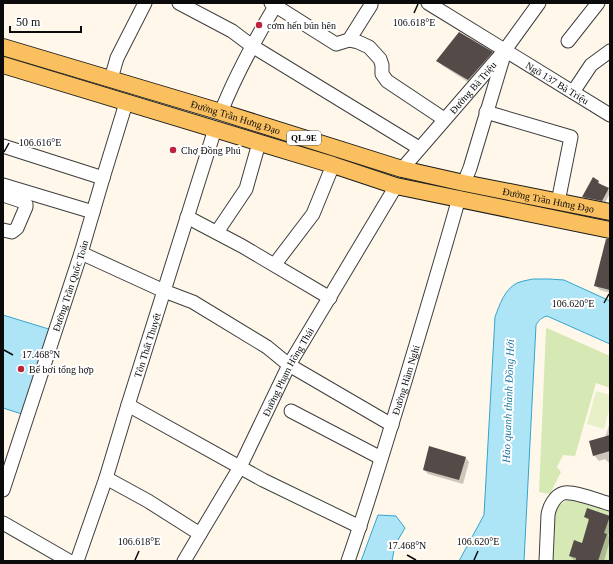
<svg xmlns="http://www.w3.org/2000/svg" width="613" height="564" viewBox="0 0 613 564" font-family="'Times New Roman',serif">
	<style>
		.green { fill: #d6e9b4 }
		.pitch { fill: #e7f0c6 }
		.water { fill: #aee5f6; stroke: #35a4ce }
		.shadow { fill: #0003 }
		.building { fill: #544b48 }
		.lines { fill: none; stroke-linecap: round; stroke-linejoin: round }
		.minor-casing { stroke: #3e3e3e; stroke-width: 15 }
		.major-casing { stroke: #1c1c1c; stroke-width: 18 }
		.minor { stroke: #fff; stroke-width: 13 }
		.major { stroke: #fac05f; stroke-width: 16 }
		.ticks { fill: none; stroke: #0b0b0b; stroke-width: 1.5 }
		.poi-dot { fill: #bc233e; stroke: #fff; stroke-width: 1.5 }
		.labels { text-anchor: middle; dominant-baseline: central; stroke-width: 4; stroke-linejoin: round; paint-order: stroke }
		.shield { fill: #fff; stroke: #545454; stroke-width: 1 }
		.shield-label { font-size: 9px; font-weight: bold; fill: #0b0b0b }
		.poi-label { font-size: 10px; fill: #0b0b0b; stroke: #fff; text-anchor: start }
		.street-label { font-size: 10px; fill: #0b0b0b; stroke: #fff }
		.water-label { font-size: 11px; font-style: italic; fill: #14739d; stroke: #fff }
		.ticks-label { font-size: 10px; text-anchor: middle; fill: #0b0b0b; stroke: #fff; stroke-width: 4; stroke-linejoin: round; paint-order: stroke }
	</style>
	<rect width="100%" height="100%" fill="#fff8ea"/>
	<g class="green">
		<path d="M547 328 610 356V388L596 383 575 456 563 455 557 467 561 472 550 494 539 492 546 329Z"/>
		<path d="M571 498 610 509V561H550V514L556 507Z"/>
	</g>
	<path class="pitch" d="M596 391 610 395V406L604 429 587 424Z"/>
	<g class="water">
		<path d="M533 279H549L564 280 610 301V344L547 316C541 318 539 320 536 325L524 561H459L484 515 495 317C500 304 504 290 517 283 522 281 528 280 533 279Z"/>
		<path d="M3 315 52 330 25 415 3 408Z"/>
		<path d="M378 515 396 516 405 528 395 545 392 561H361Z"/>
	</g>
	<g class="shadow">
		<path d="M492 53 498 59 474 86 443 66 437 60Z"/>
		<path d="M598 182 601 184V185L610 191V193L605 203 586 199 584 197Z"/>
		<path d="M610 243V293L600 290 595 285Z"/>
		<path d="M610 422V464L605 459 599 461 594 455 605 438Z"/>
		<path d="M465 457 469 462 463 484 428 474 424 470Z"/>
		<path d="M609 516 610 517V530L608 536 610 538V540L604 561H577L574 560 570 556 583 544 590 521 585 517Z"/>
	</g>
	<g class="building">
		<path d="M459 32 493 52 468 80 436 61Z"/>
		<path d="M593 177 599 181 598 183 609 188 602 201 582 197Z"/>
		<path d="M606 239H610V290L594 286Z"/>
		<path d="M610 435V451L593 456 589 441Z"/>
		<path d="M429 446 466 457 459 480 423 470Z"/>
		<path d="M587 508 610 516 604 533 607 534 598 561H576V558L569 556 574 540 582 543 589 519 584 517Z"/>
	</g>
	<g class="lines">
		<defs>
			<g id="minor">
				<path d="M179 3 232 31 252 46 419 148"/>
				<path d="M271 3 336 44 349 40 358 42 369 47 380 59 382 65V74L387 81 444 119"/>
				<path id="s1" d="M428 3 610 115"/>
				<path d="M349 40 371 5V3"/>
				<path d="M568 41 598 3"/>
				<path d="M111 79 117 58 145 3"/>
				<path d="M573 92 591 65 610 51"/>
				<path d="M221 112C236 74 256 38 277 3"/>
				<path d="M486 112 571 137 558 202"/>
				<path d="M3 146 103 178"/>
				<path id="s2" d="M402 169 505 50 539 3"/>
				<path d="M464 183 470 168 504 55"/>
				<path d="M3 185 93 212"/>
				<path d="M3 195 24 202 26 204V207L17 228 12 232 3 230"/>
				<path d="M187 217 242 246 330 298"/>
				<path d="M217 232 246 189 259 143"/>
				<path d="M81 253 164 291 193 302 267 347 289 365 392 425"/>
				<path d="M275 264 313 214 333 165"/>
				<path d="M128 405 263 480 360 527"/>
				<path d="M291 411 381 458"/>
				<path d="M106 478 148 501 200 534"/>
				<path id="s3" d="M3 490 81 253 103 178 126 103"/>
				<path d="M3 523 69 561"/>
				<path id="s4" d="M77 561 106 478 128 405 215 129"/>
				<path id="s5" d="M184 561 200 534 240 467 289 365 396 186"/>
				<path id="s6" d="M348 561C368 504 385 446 403 388 422 325 441 262 459 198"/>
				<path d="M546 561 548 515C549 507 555 495 564 493 574 491 599 501 610 504"/>
			</g>
			<g id="major">
				<path id="s7" d="M3 47 221 112 402 169 464 183 610 212"/>
				<path d="M3 65 333 165 396 186 610 230"/>
			</g>
		</defs>
		<use href="#minor" class="minor-casing"/>
		<use href="#major" class="major-casing"/>
		<use href="#minor" class="minor"/>
		<use href="#major" class="major"/>
	</g>
	<path class="ticks" d="M414 13 418 4M4 152 9 143M604 303 609 294M4 350 13 355M407 555 416 560M135 560 139 551M474 560 478 551"/>
	<g class="poi-dot">
		<circle cx="259" cy="25" r="4"/>
		<circle cx="173" cy="150" r="4"/>
		<circle cx="21" cy="369" r="4"/>
	</g>
	<g class="labels">
		<rect class="shield" x="287" y="131" width="34" height="14" rx="3"/>
		<g class="shield-label">
			<text x="304" y="138">QL.9E</text>
		</g>
		<g class="poi-label">
			<text x="267" y="25">cơm hến bún hên</text>
			<text x="181" y="150">Chợ Đồng Phú</text>
			<text x="29" y="369">Bể bơi tổng hợp</text>
		</g>
		<g class="street-label">
			<text stroke="none"><textPath href="#s1" startOffset="152">Ngõ 137 Bà Triệu</textPath></text>
			<text stroke="none"><textPath href="#s2" startOffset="108">Đường Bà Triệu</textPath></text>
			<text stroke="none"><textPath href="#s7" startOffset="243">Đường Trần Hưng Đạo</textPath></text>
			<text stroke="none"><textPath href="#s7" startOffset="567">Đường Trần Hưng Đạo</textPath></text>
			<text stroke="none"><textPath href="#s3" startOffset="215">Đường Trần Quốc Toản</textPath></text>
			<text stroke="none"><textPath href="#s4" startOffset="227">Tôn Thất Thuyết</textPath></text>
			<text stroke="none"><textPath href="#s5" startOffset="216">Đường Phạm Hồng Thái</textPath></text>
			<text stroke="none"><textPath href="#s6" startOffset="190">Đường Hàm Nghi</textPath></text>
		</g>
		<g class="water-label">
			<text transform="translate(508 401) rotate(-88)">Hào quanh thành Đồng Hới</text>
		</g>
	</g>
	<g class="ticks-label">
		<text x="414" y="26">106.618°E</text>
		<text x="40" y="146">106.616°E</text>
		<text x="573" y="307">106.620°E</text>
		<text x="41" y="358">17.468°N</text>
		<text x="139" y="545">106.618°E</text>
		<text x="478" y="545">106.620°E</text>
		<text x="407" y="549">17.468°N</text>
	</g>
	<rect width="613" height="564" fill="none" stroke="#0b0b0b" stroke-width="8"/>
	<path d="M10 26v6h71v-6" fill="none" stroke="#0b0b0b" stroke-width="2"/>
	<text x="16" y="26" font-size="12" fill="#0b0b0b" stroke="#ffffff" stroke-width="3" paint-order="stroke">50 m</text>
</svg>
